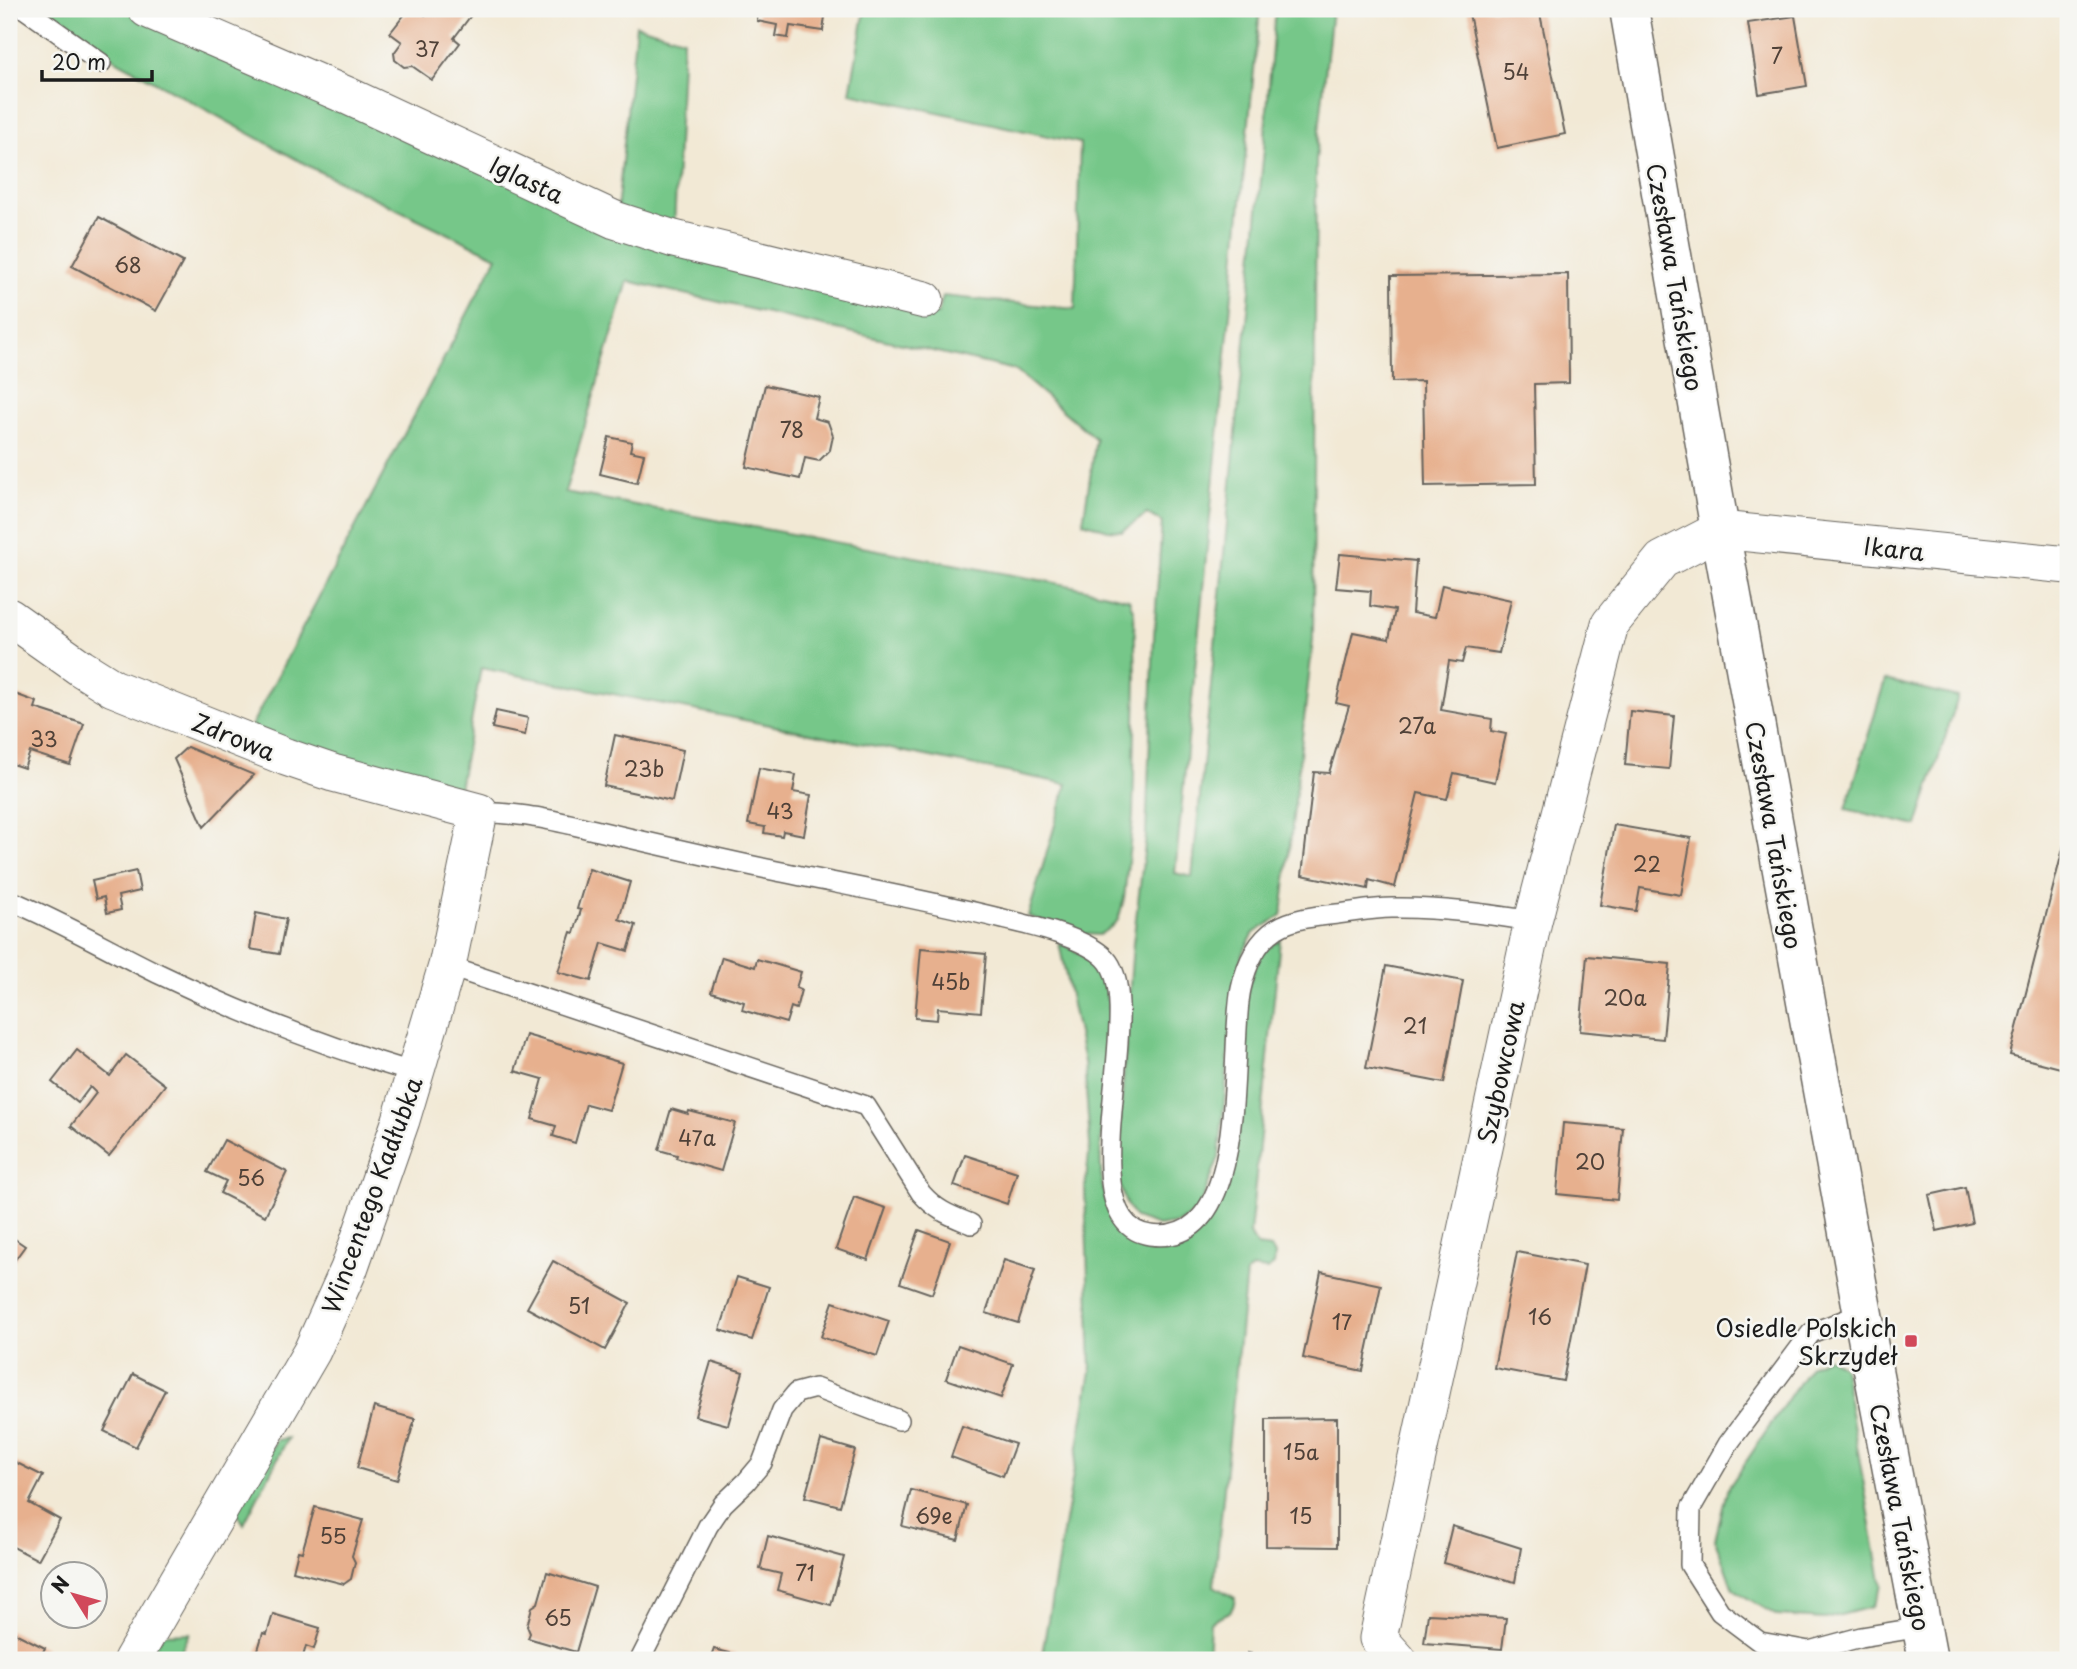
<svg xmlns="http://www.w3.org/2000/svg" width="2077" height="1669" viewBox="0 0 2077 1669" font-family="'Playpen Sans',sans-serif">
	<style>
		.green { fill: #76c789; stroke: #497252; stroke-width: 2 }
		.building { fill: #e7b08e }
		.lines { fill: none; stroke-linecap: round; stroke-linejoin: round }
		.service-casing { stroke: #67645d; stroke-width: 22 }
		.minor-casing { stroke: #67645d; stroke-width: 39 }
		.tertiary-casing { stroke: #67645d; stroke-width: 41 }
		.service { stroke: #fff; stroke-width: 19 }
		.minor { stroke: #fff; stroke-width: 37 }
		.tertiary { stroke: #fff; stroke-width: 38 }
		.poi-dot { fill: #d1495b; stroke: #f6f6f2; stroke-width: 2.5 }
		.labels { text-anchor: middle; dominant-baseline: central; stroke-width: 5; stroke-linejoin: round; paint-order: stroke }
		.number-label { font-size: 21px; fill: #4f4138 }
		.street-label { font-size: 24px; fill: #1c1c1c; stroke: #f6f6f2 }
		.poi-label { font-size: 24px; fill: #1c1c1c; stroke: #f6f6f2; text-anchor: end }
	</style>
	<rect width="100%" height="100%" fill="#f6f6f2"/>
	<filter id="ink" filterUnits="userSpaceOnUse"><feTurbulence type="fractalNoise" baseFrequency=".0143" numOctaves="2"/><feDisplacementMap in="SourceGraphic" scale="14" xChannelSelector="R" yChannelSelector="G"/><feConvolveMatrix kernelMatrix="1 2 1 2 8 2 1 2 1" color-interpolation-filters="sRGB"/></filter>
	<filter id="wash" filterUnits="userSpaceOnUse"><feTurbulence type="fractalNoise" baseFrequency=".00686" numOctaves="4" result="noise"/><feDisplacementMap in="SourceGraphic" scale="28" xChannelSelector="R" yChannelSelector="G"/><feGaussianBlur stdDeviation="1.57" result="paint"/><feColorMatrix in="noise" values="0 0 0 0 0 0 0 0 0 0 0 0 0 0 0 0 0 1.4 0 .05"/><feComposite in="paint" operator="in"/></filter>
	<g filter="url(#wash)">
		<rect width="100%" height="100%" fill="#f2e9d5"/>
		<g class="green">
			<path d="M43 9H130L674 251 938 314 943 296 1075 309 1080 143 850 93 865 9H1260L1175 873 1192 877 1264 149 1275 9H1332L1316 160 1313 640 1282 915 1254 933 1242 954 1235 987 1219 1157 1198 1210 1178 1223 1158 1226 1135 1218 1126 1204 1119 1183V1139L1133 943 1146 836 1154 636 1162 521 1147 514 1122 531 1108 530 1083 522 1096 439 1015 370 628 281 565 492 1072 586 1129 599 1134 613 1136 678 1133 817 1124 899 1118 920 1111 927 1099 935 1082 934 1028 916 1067 784 481 668 458 794 247 734 497 257 316 170 119 62Z"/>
			<path d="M636 25 683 39 674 228 617 211Z"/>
			<path d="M1885 680 1958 697 1917 826 1846 809Z"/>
			<path d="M1280 940 1250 1234 1257 1246 1271 1248 1275 1255 1274 1265 1267 1270 1252 1268 1246 1273 1214 1586 1235 1598C1232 1620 1223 1610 1210 1623L1208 1660H1041L1091 1371 1085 1189 1090 1145 1084 1062 1059 943C1077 950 1094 961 1102 980 1110 999 1111 1022 1110 1043 1108 1090 1078 1221 1137 1241 1150 1246 1166 1245 1179 1240 1228 1223 1233 1170 1238 1125 1242 1091 1243 1058 1245 1024 1246 1014 1245 1002 1247 992 1248 984 1258 959 1263 953 1267 948 1275 943 1280 940Z"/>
			<path d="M1827 1357 1843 1367 1882 1586 1872 1607 1825 1619 1777 1616 1733 1589 1715 1540 1727 1490 1810 1366Z"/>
			<path d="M288 1438 244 1524 236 1512 276 1440Z"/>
			<path d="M190 1633 177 1660H147L163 1634Z"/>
		</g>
		<g id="blocks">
			<g class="building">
				<path d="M409 9H416L425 15 430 9H465L472 14 454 38 460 43 432 80 412 66 404 67 395 60 394 53 402 42 390 33Z"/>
				<path d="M758 9H826L823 31 790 26 788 38 775 36 777 25 757 21Z"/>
				<path d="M1468 9H1539L1565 134 1497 148Z"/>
				<path d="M1795 16 1807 86 1759 94 1748 23Z"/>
				<path d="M99 217 183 262 156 311 72 266Z"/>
				<path d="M1568 274 1569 383 1534 384 1536 484 1425 486 1423 381 1392 382 1391 276Z"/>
				<path d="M765 385 819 397 814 418 828 422 833 436 830 450 819 461 805 458 800 479 746 467Z"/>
				<path d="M609 437 632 442 630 451 644 454 637 483 600 474Z"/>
				<path d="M1340 554 1416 561 1412 613 1435 617 1442 585 1511 600 1499 653 1466 648 1462 663 1449 661 1441 710 1492 719 1491 731 1506 734 1495 782 1454 773 1447 799 1418 793 1395 887 1369 880 1368 889 1302 875 1314 772 1329 773 1349 706 1336 703 1353 632 1389 639 1395 610 1370 606 1371 591 1336 588Z"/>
				<path d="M15 694 37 702 35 708 84 724 70 765 30 752 24 768 9 763V713Z"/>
				<path d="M496 711 528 718 525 735 492 728Z"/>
				<path d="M1630 711 1674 716 1669 769 1625 765Z"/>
				<path d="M615 735 683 750 672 801 604 786Z"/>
				<path d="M187 747 254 775 204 827 174 759Z"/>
				<path d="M759 768 796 775 793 792 811 795 804 835 783 831 782 836 764 833 765 827 748 824Z"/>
				<path d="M1614 825 1691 838 1681 895 1640 888 1636 911 1600 905Z"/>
				<path d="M2067 833H2068V1070L2010 1055Z"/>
				<path d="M589 869 630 882 619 919 636 925 628 951 602 943 591 981 558 972 571 932 574 933 581 910 577 909Z"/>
				<path d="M136 871 140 891 118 896 121 910 107 913 104 897 96 899 92 881Z"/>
				<path d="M256 913 286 919 279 954 250 949Z"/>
				<path d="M921 948 986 954 981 1012 938 1008 937 1020 915 1018Z"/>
				<path d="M1587 956 1670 964 1663 1039 1580 1031Z"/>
				<path d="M722 957 755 967 757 959 801 972 796 988 801 990 796 1009 791 1007 786 1023 742 1010 744 1002 711 992Z"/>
				<path d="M1386 966 1463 981 1444 1083 1366 1068Z"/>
				<path d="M526 1035 622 1063 608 1110 586 1104 575 1143 553 1136 556 1126 532 1119 543 1079 515 1071Z"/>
				<path d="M77 1050 110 1076 126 1055 165 1085 109 1156 71 1126 96 1093 90 1087 78 1103 52 1082Z"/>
				<path d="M671 1109 688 1114 689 1111 735 1123 721 1171 676 1158 677 1155 659 1150Z"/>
				<path d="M1563 1123 1623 1128 1617 1200 1557 1194Z"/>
				<path d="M224 1140 287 1172 265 1216 220 1193 226 1181 207 1172Z"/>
				<path d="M965 1155 1017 1172 1007 1204 954 1186Z"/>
				<path d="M1965 1187 1972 1223 1937 1231 1929 1195Z"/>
				<path d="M854 1197 886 1208 868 1260 836 1249Z"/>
				<path d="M919 1230 950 1241 932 1294 900 1283Z"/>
				<path d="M9 1235 25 1246 9 1268Z"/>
				<path d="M1517 1252 1585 1265 1563 1381 1494 1368Z"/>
				<path d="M1004 1260 1035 1270 1018 1323 986 1313Z"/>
				<path d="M553 1261 630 1303 605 1350 527 1308Z"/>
				<path d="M1321 1272 1381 1285 1363 1371 1303 1358Z"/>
				<path d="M737 1277 769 1287 752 1340 720 1330Z"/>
				<path d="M833 1302 889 1321 877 1356 821 1337Z"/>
				<path d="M958 1345 1013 1364 1001 1398 946 1379Z"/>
				<path d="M711 1362 743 1372 728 1425 695 1416Z"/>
				<path d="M133 1374 165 1390 136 1447 104 1431Z"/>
				<path d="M374 1407 415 1419 397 1480 357 1468Z"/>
				<path d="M1337 1418V1547L1266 1546V1419Z"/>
				<path d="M962 1426 1015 1444 1003 1476 951 1457Z"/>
				<path d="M821 1440 855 1450 840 1506 805 1497Z"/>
				<path d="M9 1459 43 1476 29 1503 60 1520 38 1560 9 1545Z"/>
				<path d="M911 1490 967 1505 958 1540 902 1526Z"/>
				<path d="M315 1507 363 1520 352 1556 355 1562 351 1579 344 1584 293 1571 298 1551 302 1552Z"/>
				<path d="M1452 1526 1521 1548 1515 1582 1443 1563Z"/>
				<path d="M768 1536 844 1557 831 1605 777 1590 781 1574 760 1569Z"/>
				<path d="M547 1572 595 1587 576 1652 528 1638 530 1633 527 1626 532 1607 538 1603Z"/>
				<path d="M273 1614 320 1628 314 1649 306 1646 302 1660H255L263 1633 267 1634Z"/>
				<path d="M1428 1614 1506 1618 1502 1649 1424 1643Z"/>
				<path d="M9 1630 45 1648 39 1660H9Z"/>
				<path d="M714 1649 753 1659V1660H710Z"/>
				<path d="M1248 1653 1276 1659 1275 1660H1246Z"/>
			</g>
		</g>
	</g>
	<g filter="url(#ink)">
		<use href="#blocks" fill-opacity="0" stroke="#67645d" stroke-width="2"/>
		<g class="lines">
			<defs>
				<g id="service">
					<path d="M25 9 101 63"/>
					<path d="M479 812C497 813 516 814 533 817 557 820 580 827 603 832 659 845 715 858 772 870 849 886 927 900 1003 919 1032 926 1084 937 1105 958 1151 1003 1063 1223 1150 1235 1253 1249 1228 1048 1241 989 1246 966 1256 942 1276 929 1294 918 1317 916 1337 914 1355 912 1373 908 1392 908 1439 907 1486 914 1533 921"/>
					<path d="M9 900C60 921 108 949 157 973 240 1013 327 1047 415 1073"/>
					<path d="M447 966 866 1106 921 1193C937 1211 949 1215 971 1224"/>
					<path d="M1863 1313 1811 1333 1728 1444 1691 1508 1690 1565 1720 1612 1760 1642 1809 1651 1861 1637 1922 1627"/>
					<path d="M640 1660 708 1526 723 1504 746 1482 762 1463 782 1410 796 1393 815 1388 899 1420"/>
				</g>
				<g id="minor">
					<path d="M147 9 348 96 615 220 674 239 925 300"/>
					<path d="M9 617 81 668 113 688 286 757 333 773 479 812 447 966 401 1120 349 1269 312 1351 132 1660"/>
					<path d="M1398 1660 1378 1638 1533 921 1610 624 1662 560 1720 530 2068 565"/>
				</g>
				<path id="tertiary" d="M1629 9 1720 530 1874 1375 1928 1660"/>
			</defs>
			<use href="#service" class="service-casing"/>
			<use href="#minor" class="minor-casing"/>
			<use href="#tertiary" class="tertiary-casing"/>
			<use href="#service" class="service"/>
			<use href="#minor" class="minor"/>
			<use href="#tertiary" class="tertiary"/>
		</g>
	</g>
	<rect class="poi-dot" x="1904" y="1334" width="14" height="14" rx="3.5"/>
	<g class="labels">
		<g class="number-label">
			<text x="427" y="48">37</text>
			<text x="1777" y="55">7</text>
			<text x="1516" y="71">54</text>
			<text x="128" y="264">68</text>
			<text x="792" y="429">78</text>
			<text x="1417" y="725">27a</text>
			<text x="44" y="738">33</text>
			<text x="644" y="768">23b</text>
			<text x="780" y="810">43</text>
			<text x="1647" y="863">22</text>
			<text x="951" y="981">45b</text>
			<text x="1625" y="997">20a</text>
			<text x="1415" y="1025">21</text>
			<text x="697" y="1137">47a</text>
			<text x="1590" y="1161">20</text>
			<text x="251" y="1177">56</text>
			<text x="579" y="1305">51</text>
			<text x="1540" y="1316">16</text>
			<text x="1342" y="1321">17</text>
			<text x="1301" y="1451">15a</text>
			<text x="934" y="1515">69e</text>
			<text x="1301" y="1515">15</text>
			<text x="333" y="1535">55</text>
			<text x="805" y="1572">71</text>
			<text x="558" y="1617">65</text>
		</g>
		<g class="street-label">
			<text transform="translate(527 179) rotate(25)">Iglasta</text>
			<text transform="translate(1676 277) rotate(80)">Czesława Tańskiego</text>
			<text transform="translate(1894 548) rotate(6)">Ikara</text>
			<text transform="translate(234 736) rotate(22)">Zdrowa</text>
			<text transform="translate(1775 835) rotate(80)">Czesława Tańskiego</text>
			<text transform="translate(1500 1072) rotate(-78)">Szybowcowa</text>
			<text transform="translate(371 1195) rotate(-70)">Wincentego Kadłubka</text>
			<text transform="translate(1901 1517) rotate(79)">Czesława Tańskiego</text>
		</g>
		<g class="poi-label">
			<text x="1897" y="1327">Osiedle Polskich<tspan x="1897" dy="28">Skrzydeł</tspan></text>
		</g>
	</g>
	<rect width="2077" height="1669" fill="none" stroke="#f6f6f2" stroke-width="35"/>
	<g transform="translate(74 1595) rotate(307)"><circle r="33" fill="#f6f6f2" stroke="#9f9f9c" stroke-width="2"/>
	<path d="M0-5L12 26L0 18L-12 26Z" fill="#d1495b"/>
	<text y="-10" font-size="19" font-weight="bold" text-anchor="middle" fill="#1c1c1c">N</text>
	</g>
	<path d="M42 70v10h110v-10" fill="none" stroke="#1c1c1c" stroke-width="3.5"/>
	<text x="52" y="70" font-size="21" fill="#1c1c1c" stroke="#f6f6f2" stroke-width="5" paint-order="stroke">20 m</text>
</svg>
